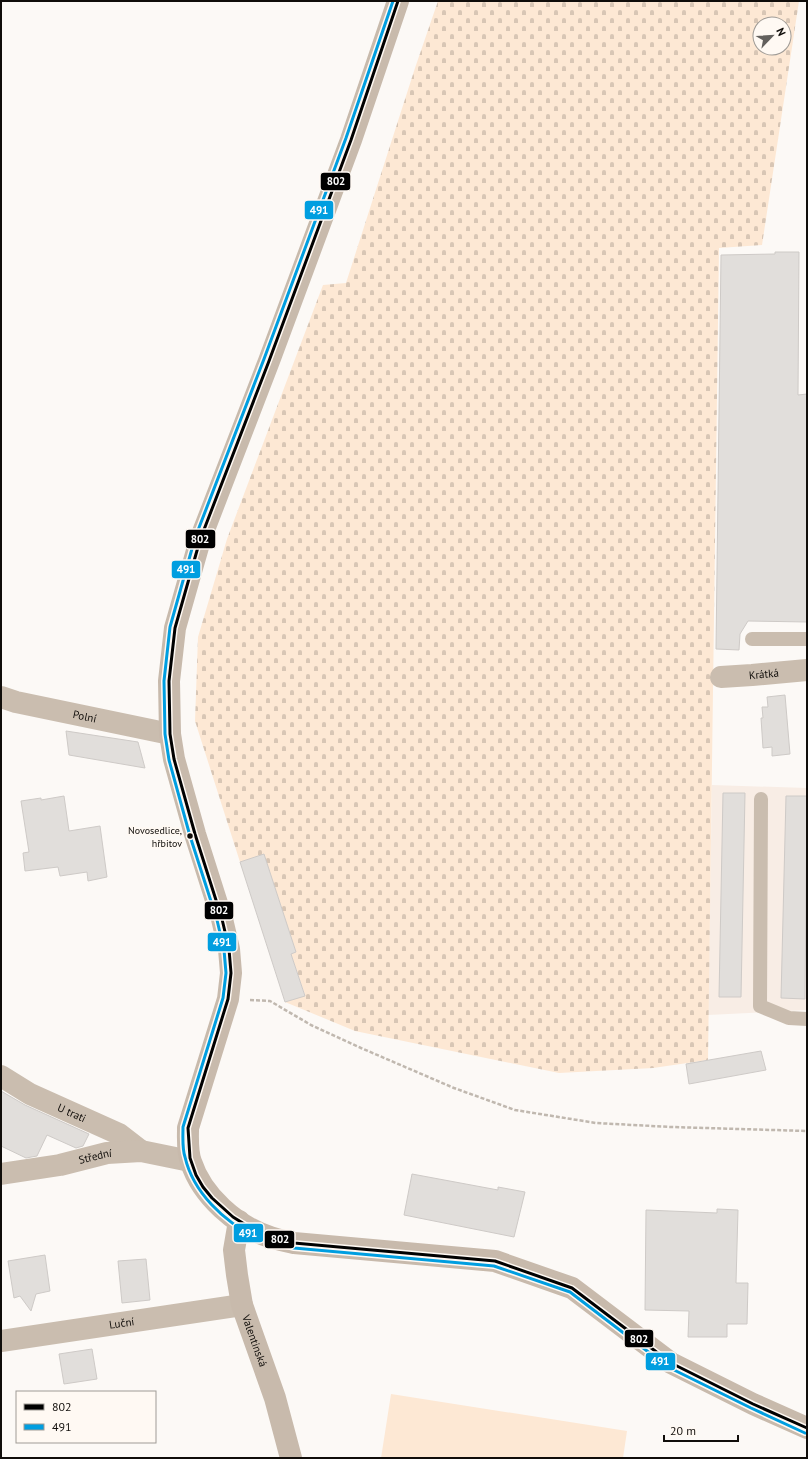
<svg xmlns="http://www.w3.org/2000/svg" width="808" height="1459" viewBox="0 0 808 1459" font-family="'PT Sans',sans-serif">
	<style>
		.built { fill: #f8ede5 }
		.grass { fill: #fde8d4 }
		.cemetery { fill: url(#cemetery-stones); fill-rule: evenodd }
		.building { fill: #e1dedb; stroke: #cecac7 }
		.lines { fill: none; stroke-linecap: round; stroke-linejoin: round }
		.path { stroke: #c0b8af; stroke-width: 2.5; stroke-dasharray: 4 2; stroke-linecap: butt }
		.lane { stroke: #cabdaf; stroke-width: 14 }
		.street { stroke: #cabdaf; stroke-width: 22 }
		.secondary { stroke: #c8baac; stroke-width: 22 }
		.bus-1-casing { stroke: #fff9f3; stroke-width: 6 }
		.bus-2-casing { stroke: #fff9f3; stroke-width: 6 }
		.bus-1 { stroke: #000; stroke-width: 3 }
		.bus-2 { stroke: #009ee0; stroke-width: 3 }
		.bus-dot { fill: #100d0a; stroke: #fff9f3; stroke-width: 1.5 }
		.labels { text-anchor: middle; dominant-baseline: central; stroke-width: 3.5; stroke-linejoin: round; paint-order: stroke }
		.bus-label { font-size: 10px; fill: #100d0a; stroke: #fff9f3; text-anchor: end }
		.street-label { font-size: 11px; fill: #100d0a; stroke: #fff9f3 }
		.line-badge { stroke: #fff9f3; stroke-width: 1.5 }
		.badge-label { font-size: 11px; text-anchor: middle; font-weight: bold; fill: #fff }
	</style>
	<defs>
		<pattern id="cemetery-stones" width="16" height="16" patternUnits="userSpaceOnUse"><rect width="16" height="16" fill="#fde8d4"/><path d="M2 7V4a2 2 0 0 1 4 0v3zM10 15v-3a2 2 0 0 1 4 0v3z" fill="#d8c6b5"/></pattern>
	</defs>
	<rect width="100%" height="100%" fill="#fcf9f6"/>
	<path class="built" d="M712 785 807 788V1010L708 1015Z"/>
	<path class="grass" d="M391 1394 627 1431 623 1458H381Z"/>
	<path class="cemetery" d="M438 1H799L762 245 719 248 708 1060 653 1068 559 1073 355 1031 285 1002 305 995 291 954 296 952 264 855 240 862 195 721 198 637 227 539 323 285 346 283 415 68ZM760 24H784V48H760Z"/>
	<g class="building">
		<path d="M775 252H799L798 395 807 394V622L748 621 740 634 739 650 716 649 721 255 775 254Z"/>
		<path d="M785 695 790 754 772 756V747L763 748 761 718H763L762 707H768L767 697Z"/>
		<path d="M66 731 138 742 145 768 69 755Z"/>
		<path d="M723 793H745L741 997H719Z"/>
		<path d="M64 796 69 831 100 826 107 877 88 881 87 872 60 876 58 867 25 871 23 853 29 852 21 801 41 798V800Z"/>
		<path d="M786 796H807L805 999 781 998Z"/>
		<path d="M264 854 296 952 291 954 305 996 285 1002 240 862Z"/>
		<path d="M761 1051 766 1070 689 1084 686 1064Z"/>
		<path d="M1 1091 25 1105 89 1134 83 1146 76 1148 47 1135 37 1156 26 1158 1 1146Z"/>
		<path d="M412 1174 498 1190V1187L525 1192 514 1237 404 1215Z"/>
		<path d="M717 1209 738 1210 736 1283H748L747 1324H727V1337H688L689 1311 645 1310 646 1210 717 1213Z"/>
		<path d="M45 1255 50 1291 36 1294 31 1311 20 1296 14 1298 8 1261Z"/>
		<path d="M146 1259 150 1300 122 1303 118 1261Z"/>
		<path d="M92 1349 97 1379 64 1384 59 1354Z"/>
	</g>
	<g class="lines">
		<path class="path" d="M250 1000 270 1001 311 1025 361 1048 454 1088 515 1110 596 1123 671 1127 807 1131"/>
		<g class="lane">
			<path d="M752 639H807"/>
			<path d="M761 799 760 1006 789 1018 807 1019"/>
		</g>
		<g class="street">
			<path id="s1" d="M721 677 752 675 807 670"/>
			<path id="s2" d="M1 697 16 702 170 734"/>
			<path id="s3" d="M1 1076 30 1094 119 1134 141 1151"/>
			<path id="s4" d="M1 1174 60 1165 107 1153 141 1151 190 1161"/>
			<path id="s5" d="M1 1341 242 1305"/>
		</g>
		<g class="secondary">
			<path d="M398 1 351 140 269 361 200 540 175 628 169 681 170 734 174 759 195 834 222 919 229 949 231 973 228 999 188 1128C188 1140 187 1151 191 1162 202 1196 236 1226 270 1237 278 1240 286 1241 294 1243L495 1261 572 1288 671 1363 753 1404 807 1428"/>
			<path id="s6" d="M239 1221 234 1250 237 1275 242 1305 275 1398 291 1458"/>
		</g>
		<defs>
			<path id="bus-1" d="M398 1 351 140 269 361 200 540 175 628 169 681 170 734 174 759 195 834 222 919 229 949 231 973 228 999 188 1128 190 1158 196 1175 203 1187 212 1198 233 1217 257 1232 273 1238 294 1243 495 1261 572 1288 671 1363 753 1404 807 1428"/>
			<path id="bus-2" d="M393 1 346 138 264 359 195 538 170 627 164 681 165 734 169 760 190 836 217 920 224 950 226 973 223 998 183 1127C183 1137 182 1148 185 1157 193 1192 224 1222 256 1237 268 1242 281 1245 294 1248L494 1266 570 1292 668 1367 751 1408 805 1433"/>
		</defs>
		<use href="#bus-1" class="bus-1-casing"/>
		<use href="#bus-2" class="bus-2-casing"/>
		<use href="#bus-1" class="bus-1"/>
		<use href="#bus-2" class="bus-2"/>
	</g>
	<circle class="bus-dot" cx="190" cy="836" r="3.5"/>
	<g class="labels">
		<g class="bus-label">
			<text x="182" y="830">Novosedlice,<tspan x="182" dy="13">hřbitov</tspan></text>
		</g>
		<g class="street-label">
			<text stroke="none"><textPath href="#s1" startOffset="43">Krátká</textPath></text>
			<text stroke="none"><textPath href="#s2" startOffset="86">Polní</textPath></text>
			<text stroke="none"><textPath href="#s3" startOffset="80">U trati</textPath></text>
			<text stroke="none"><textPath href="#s4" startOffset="96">Střední</textPath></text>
			<text stroke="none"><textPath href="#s5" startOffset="122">Luční</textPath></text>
			<text stroke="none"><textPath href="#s6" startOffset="123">Valentinská</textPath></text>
		</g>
	</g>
	<g class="line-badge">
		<rect x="320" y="172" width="31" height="19" rx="4" fill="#000"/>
		<rect x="304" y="200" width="30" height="20" rx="4" fill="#009ee0"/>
		<rect x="185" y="529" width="31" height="20" rx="4" fill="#000"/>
		<rect x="171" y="560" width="30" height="19" rx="4" fill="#009ee0"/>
		<rect x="204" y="901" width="30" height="19" rx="4" fill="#000"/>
		<rect x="207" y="932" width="30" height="20" rx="4" fill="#009ee0"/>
		<rect x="233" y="1223" width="31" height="20" rx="4" fill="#009ee0"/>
		<rect x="264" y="1230" width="31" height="19" rx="4" fill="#000"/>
		<rect x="624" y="1329" width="30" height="19" rx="4" fill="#000"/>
		<rect x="645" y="1352" width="31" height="19" rx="4" fill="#009ee0"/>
	</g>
	<g class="badge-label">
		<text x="336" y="185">802</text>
		<text x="319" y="214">491</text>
		<text x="200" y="543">802</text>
		<text x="186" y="573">491</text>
		<text x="219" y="914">802</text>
		<text x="222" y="946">491</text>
		<text x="248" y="1237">491</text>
		<text x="280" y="1243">802</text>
		<text x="639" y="1343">802</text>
		<text x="660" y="1365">491</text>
	</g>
	<rect width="808" height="1459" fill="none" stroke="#100d0a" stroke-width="4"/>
	<rect x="16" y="1391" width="140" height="52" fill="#fff9f3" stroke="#9f9b96"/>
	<rect x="24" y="1404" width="20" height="6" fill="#000000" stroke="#9f9b96"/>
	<text x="52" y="1411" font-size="12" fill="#100d0a">802</text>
	<rect x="24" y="1424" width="20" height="6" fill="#009ee0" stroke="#9f9b96"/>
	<text x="52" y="1431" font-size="12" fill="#100d0a">491</text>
	<g transform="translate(772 36) rotate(65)"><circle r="19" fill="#fff9f3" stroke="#9f9b96"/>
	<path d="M0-3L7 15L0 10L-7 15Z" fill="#63605d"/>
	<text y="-6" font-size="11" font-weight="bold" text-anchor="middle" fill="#100d0a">N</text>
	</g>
	<path d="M664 1435v6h74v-6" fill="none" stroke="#100d0a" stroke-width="2"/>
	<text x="670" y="1435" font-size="12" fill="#100d0a" stroke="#fff9f3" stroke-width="3" paint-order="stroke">20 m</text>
</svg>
